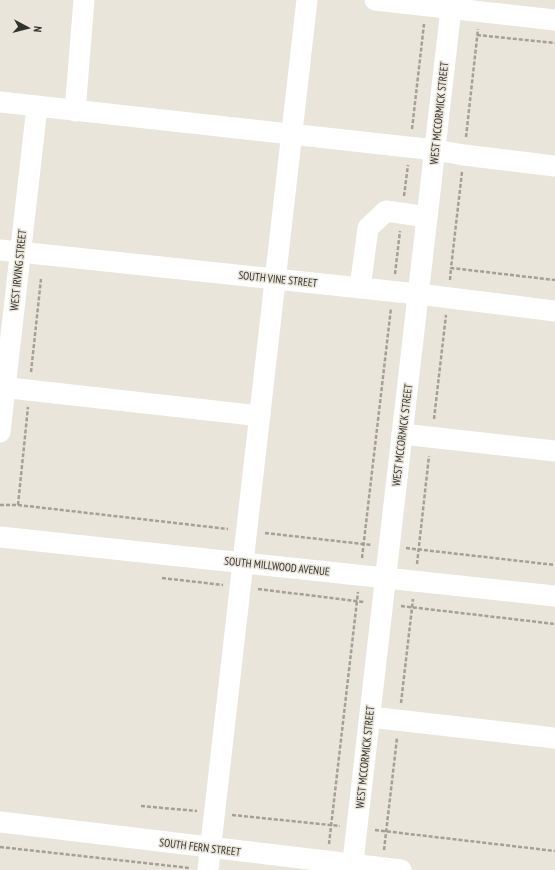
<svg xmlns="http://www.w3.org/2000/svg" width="555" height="870" viewBox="0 0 555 870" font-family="'PT Sans Narrow',sans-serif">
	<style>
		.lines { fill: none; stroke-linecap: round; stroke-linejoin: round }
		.path { stroke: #a4a098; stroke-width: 2.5; stroke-dasharray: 4 2; stroke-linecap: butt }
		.minor { stroke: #fff; stroke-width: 21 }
		.labels { text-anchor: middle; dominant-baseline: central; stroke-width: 3; stroke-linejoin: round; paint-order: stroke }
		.street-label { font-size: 11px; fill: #34322e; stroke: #eae5da }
	</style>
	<rect width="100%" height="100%" fill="#eae5da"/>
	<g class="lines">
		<g class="path">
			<path d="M477 35 555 43"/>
			<path d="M412 129 424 24"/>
			<path d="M466 137 478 29"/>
			<path d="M462 172 451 268 555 280"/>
			<path d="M404 196 408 165"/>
			<path d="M395 274 400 231"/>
			<path d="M450 280 451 268"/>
			<path d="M31 372 41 279"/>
			<path d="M434 419 446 315"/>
			<path d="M0 505H18L28 407"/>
			<path d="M18 505 228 529"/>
			<path d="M265 533 372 545"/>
			<path d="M406 548 555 565"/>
			<path d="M362 558 391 308"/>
			<path d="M417 564 429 456"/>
			<path d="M162 578 223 585"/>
			<path d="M258 589 364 602"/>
			<path d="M401 606 555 624"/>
			<path d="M401 703 413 599"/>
			<path d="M141 806 197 811"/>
			<path d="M232 815 340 826"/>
			<path d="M375 830 555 851"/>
			<path d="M329 844 358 592"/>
			<path d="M0 847 190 868"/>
			<path d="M384 850 397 738"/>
		</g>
		<g class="minor">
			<path d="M375 0 555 20"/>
			<path d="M0 102 435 150 464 155 555 166"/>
			<path d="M75 111 84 0"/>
			<path d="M0 250 418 294 555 311"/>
			<path d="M360 288 368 228 386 211 427 217"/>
			<path d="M0 387 260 416"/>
			<path d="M0 432 37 107"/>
			<path d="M402 434 555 451"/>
			<path d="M0 537 555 596"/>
			<path d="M370 717 555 738"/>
			<path d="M0 822 401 870"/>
			<path d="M208 870 307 0"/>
			<path d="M352 870 452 0"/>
		</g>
	</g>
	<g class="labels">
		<g class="street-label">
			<text transform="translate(439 113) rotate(-84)">WEST MCCORMICK STREET</text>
			<text transform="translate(18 270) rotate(-84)">WEST IRVING STREET</text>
			<text transform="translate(278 279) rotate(6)">SOUTH VINE STREET</text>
			<text transform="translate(402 435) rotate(-83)">WEST MCCORMICK STREET</text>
			<text transform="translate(277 566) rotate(6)">SOUTH MILLWOOD AVENUE</text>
			<text transform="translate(365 757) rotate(-84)">WEST MCCORMICK STREET</text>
			<text transform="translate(200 847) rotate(7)">SOUTH FERN STREET</text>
		</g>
	</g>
	<g transform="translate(28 28) rotate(97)" stroke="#eae5da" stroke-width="3" paint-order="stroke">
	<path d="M0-3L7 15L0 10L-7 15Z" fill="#34322e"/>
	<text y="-6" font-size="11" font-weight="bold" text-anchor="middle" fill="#34322e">N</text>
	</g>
</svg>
